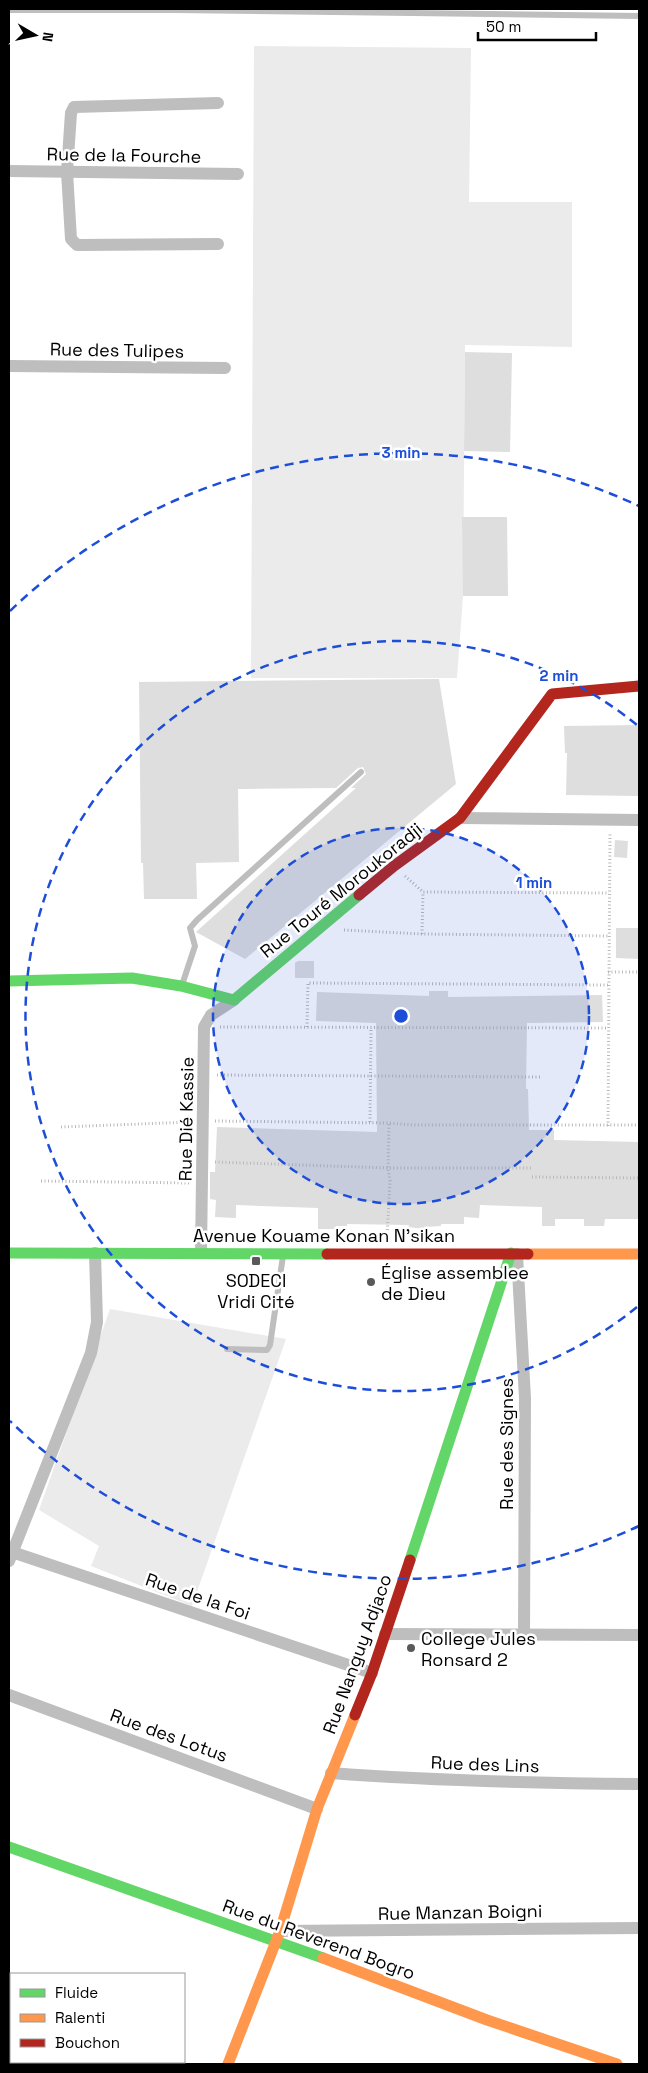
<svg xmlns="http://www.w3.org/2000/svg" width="648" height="2073" viewBox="0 0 648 2073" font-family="'Space Grotesk',sans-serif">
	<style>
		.green { fill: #ebebeb }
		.building { fill: #dedede }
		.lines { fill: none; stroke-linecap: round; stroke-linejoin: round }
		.path { stroke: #b9b9b9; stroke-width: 3; stroke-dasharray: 1 2.5; stroke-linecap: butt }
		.lane { stroke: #bebebe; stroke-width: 6 }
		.street { stroke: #bebebe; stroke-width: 12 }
		.fast { stroke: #63d668; stroke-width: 11 }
		.slow { stroke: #ff974d; stroke-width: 11 }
		.jam { stroke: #b3261e; stroke-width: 11 }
		.ring { fill: none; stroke: #1d4ed8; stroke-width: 2.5; stroke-dasharray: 9 6 }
		.poi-dot { fill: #595959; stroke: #fff; stroke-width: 2 }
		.labels { text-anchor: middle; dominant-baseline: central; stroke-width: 5; stroke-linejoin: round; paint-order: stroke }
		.street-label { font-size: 18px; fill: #000; stroke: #fff }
		.poi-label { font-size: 18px; fill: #000; stroke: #fff; text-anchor: start }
		.centre { fill: #1d4ed8; stroke: #fff; stroke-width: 2.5 }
		.ring-label { font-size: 15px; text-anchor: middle; font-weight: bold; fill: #1d4ed8; stroke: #fff; stroke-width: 5; stroke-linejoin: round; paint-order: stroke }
	</style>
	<rect width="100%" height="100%" fill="#fff"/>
	<g class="green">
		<path d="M254 46 471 48 469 202H572V347L465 345 463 596 457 678H251Z"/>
		<path d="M110 1309 286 1339 192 1606 91 1566 99 1546 39 1510Z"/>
	</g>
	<g class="building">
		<path d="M465 352 512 353 510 452 464 451Z"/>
		<path d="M462 517H507L508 596H463Z"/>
		<path d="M439 679 456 784 245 959 196 932 356 788H351L366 774 363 767 358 768 336 788 238 789 239 862 196 863 197 899H144L143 863H141L139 682Z"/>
		<path d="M639 725V796L566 795 567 753H565L564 726Z"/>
		<path d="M615 840 628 841 627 858 614 857Z"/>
		<path d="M616 928H639V959L616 958Z"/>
		<path d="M298 961H314V978H295V963Z"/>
		<path d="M429 991H448V997L602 995 603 1022 527 1023 526 1089H528L529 1130H554V1140L639 1142V1219H605L604 1226H584V1219H555V1226H542V1207L480 1205 479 1218 464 1217V1224H441V1226L425 1227 424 1229 408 1227 409 1225 347 1224V1226H336V1229H318V1208L236 1205V1218L215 1217 216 1200 210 1199V1172H215L217 1127 377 1132 376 1023 316 1021 317 992 429 996Z"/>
	</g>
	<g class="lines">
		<g class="path">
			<path d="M405 876 423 892 609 893"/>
			<path d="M344 930 422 934 608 936"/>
			<path d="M422 934 423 892"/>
			<path d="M608 972H639"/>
			<path d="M220 1027 608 1028"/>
			<path d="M307 1027 308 983 608 985"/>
			<path d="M217 1075 540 1077"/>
			<path d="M215 1121 389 1123 413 1125H639"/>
			<path d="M370 1122 371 1028"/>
			<path d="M608 1126 610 833"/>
			<path d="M61 1127 191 1122"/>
			<path d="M215 1162 388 1168H532"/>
			<path d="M532 1177 639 1178"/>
			<path d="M41 1181 190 1183"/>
			<path d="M387 1237 390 1181 388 1168 389 1123"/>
		</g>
		<g class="lane">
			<path d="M9 10H175L639 16"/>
			<path d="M182 985 195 946 190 928 197 920 361 772"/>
			<path d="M227 1349 267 1350 270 1345 283 1256"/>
		</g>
		<g class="street">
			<path d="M218 103 74 107 71 113 67 172 71 239 77 245 218 244"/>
			<path d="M9 171 238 174"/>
			<path d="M9 366 225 368"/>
			<path d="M460 818 639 820"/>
			<path d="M201 1252 204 1027 211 1015 234 1000"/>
			<path d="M517 1254 525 1398 524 1635"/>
			<path d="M12 1552 372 1673"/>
			<path d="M9 1561 91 1353 97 1322 95 1253"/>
			<path d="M385 1634 639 1635"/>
			<path d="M9 1695 317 1809"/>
			<path d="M331 1773C434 1781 536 1783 639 1784"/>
			<path d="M280 1931 639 1928"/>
			<path d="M9 2008 11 2009"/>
			<path d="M164 2062 171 2064"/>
		</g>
		<g class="fast">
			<path d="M9 981 132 978 181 986 234 1000 359 895"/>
			<path d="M9 1253 327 1254"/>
			<path d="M410 1560 511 1253"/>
			<path d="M9 1847 323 1958"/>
		</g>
		<g class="slow">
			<path d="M528 1254H639"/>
			<path d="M323 1958 487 2020 617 2064"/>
			<path d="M228 2064 280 1931 317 1809 355 1715"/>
		</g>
		<g class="jam">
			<path d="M359 895 394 866 460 818 552 694 639 686"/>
			<path d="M327 1254H528"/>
			<path d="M355 1715 372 1673 410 1560"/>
		</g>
	</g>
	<circle cx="401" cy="1016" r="188" fill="#1d4ed8" fill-opacity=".12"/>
	<g class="ring">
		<circle cx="401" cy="1016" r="188"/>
		<path d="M637 1307A375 375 0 1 1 637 725"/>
		<path d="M639 1526A563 563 0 0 1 10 1421M10 611A563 563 0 0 1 639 506"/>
	</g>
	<g class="poi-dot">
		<rect x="251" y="1256" width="10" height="10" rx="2.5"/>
		<circle cx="371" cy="1282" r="5"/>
		<circle cx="411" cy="1648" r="5"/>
	</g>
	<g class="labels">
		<g class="street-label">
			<text transform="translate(124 155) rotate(1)">Rue de la Fourche</text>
			<text transform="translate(117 350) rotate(1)">Rue des Tulipes</text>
			<text transform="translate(341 890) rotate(-39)">Rue Touré Moroukoradji</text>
			<text transform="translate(186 1119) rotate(-89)">Rue Dié Kassie</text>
			<text x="324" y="1235">Avenue Kouame Konan N'sikan</text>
			<text transform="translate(506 1444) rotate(-90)">Rue des Signes</text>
			<text transform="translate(198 1596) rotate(19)">Rue de la Foi</text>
			<text transform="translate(357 1654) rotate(-70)">Rue Nanguy Adjaco</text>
			<text transform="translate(169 1735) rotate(20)">Rue des Lotus</text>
			<text transform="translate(485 1764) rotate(2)">Rue des Lins</text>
			<text transform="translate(460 1912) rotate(-1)">Rue Manzan Boigni</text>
			<text transform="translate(319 1939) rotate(20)">Rue du Reverend Bogro</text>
		</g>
		<g class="poi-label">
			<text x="381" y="1272">Église assemblee<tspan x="381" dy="21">de Dieu</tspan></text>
			<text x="256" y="1280" text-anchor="middle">SODECI<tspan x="256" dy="21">Vridi Cité</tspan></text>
			<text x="421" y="1638">College Jules<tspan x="421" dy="21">Ronsard 2</tspan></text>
		</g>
	</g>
	<circle cx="401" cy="1016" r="8" class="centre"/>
	<g class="ring-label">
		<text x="401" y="458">3 min</text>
		<text x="559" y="681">2 min</text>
		<text x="534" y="888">1 min</text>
	</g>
	<rect width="648" height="2073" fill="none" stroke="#000000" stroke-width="20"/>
	<rect x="10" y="1973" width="175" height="90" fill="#ffffff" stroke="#999999"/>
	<rect x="20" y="1989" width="25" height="8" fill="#63d668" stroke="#999999"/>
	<text x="55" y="1998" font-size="15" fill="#000000">Fluide</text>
	<rect x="20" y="2014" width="25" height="8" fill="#ff974d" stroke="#999999"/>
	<text x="55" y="2023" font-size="15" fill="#000000">Ralenti</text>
	<rect x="20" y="2039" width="25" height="8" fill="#b3261e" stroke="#999999"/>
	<text x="55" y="2048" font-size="15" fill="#000000">Bouchon</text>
	<g transform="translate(35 35) rotate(99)" stroke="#ffffff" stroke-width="4" paint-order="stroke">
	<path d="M0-4L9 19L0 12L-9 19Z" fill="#000000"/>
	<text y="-8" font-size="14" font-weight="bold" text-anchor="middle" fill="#000000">N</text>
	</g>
	<path d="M478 32v8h118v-8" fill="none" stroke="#000000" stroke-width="2.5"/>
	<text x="486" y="32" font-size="15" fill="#000000" stroke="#ffffff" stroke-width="4" paint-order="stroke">50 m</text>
</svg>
